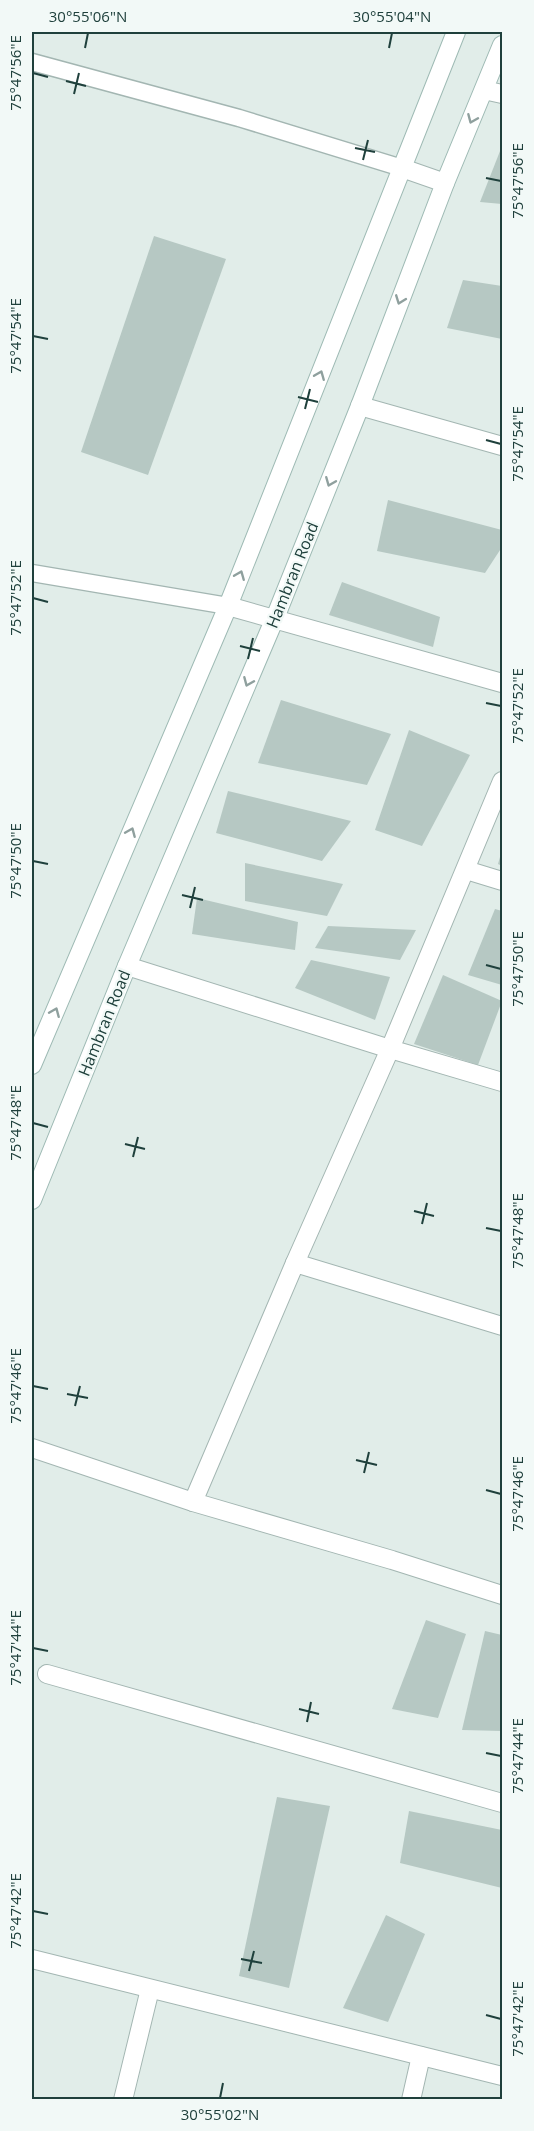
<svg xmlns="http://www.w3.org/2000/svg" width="534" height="2131" viewBox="0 0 534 2131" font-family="'Open Sans',sans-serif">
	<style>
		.building { fill: #b6c8c3 }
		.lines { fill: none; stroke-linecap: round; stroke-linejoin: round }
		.service-casing { stroke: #a3b6b2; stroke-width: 19 }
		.minor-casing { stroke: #a3b6b2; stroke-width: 20 }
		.secondary-casing { stroke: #9ebab4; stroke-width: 20 }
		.service { stroke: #fff; stroke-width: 16 }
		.minor { stroke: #fff; stroke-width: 18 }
		.secondary { stroke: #fff; stroke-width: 18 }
		.oneway { stroke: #8fa09e }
		.ticks { fill: none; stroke: #1f403c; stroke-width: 2 }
		.labels { text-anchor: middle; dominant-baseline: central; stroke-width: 4.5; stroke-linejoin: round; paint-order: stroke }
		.street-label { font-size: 16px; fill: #1f403c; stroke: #f2f9f7 }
		.neatline { fill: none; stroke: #1f403c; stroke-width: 2 }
		.ticks-label { font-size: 15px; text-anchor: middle; fill: #1f403c }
	</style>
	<rect width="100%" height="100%" fill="#e1ede9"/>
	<g class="building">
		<path d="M502 146V204L480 202Z"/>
		<path d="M154 236 226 259 148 475 81 452Z"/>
		<path d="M463 280 502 286V339L447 328Z"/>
		<path d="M388 500 502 530V547L485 573 377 551Z"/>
		<path d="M342 582 440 617 433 647 329 615Z"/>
		<path d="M281 700 391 734 367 785 258 763Z"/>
		<path d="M409 730 470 755 422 846 375 830Z"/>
		<path d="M228 791 351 821 322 861 216 833Z"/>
		<path d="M502 850V866L498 864Z"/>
		<path d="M245 863 343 884 327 916 245 901Z"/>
		<path d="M197 898 298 922 295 950 192 934Z"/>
		<path d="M495 909 502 911V985L468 975Z"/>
		<path d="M328 926 416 930 400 960 315 948Z"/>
		<path d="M311 960 390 977 375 1020 295 988Z"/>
		<path d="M443 975 502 1001 478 1065 414 1044Z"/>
		<path d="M426 1620 466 1634 438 1718 392 1709Z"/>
		<path d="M485 1631 502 1635V1731L462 1730Z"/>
		<path d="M277 1797 330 1806 289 1988 239 1976Z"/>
		<path d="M409 1811 502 1830V1888L400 1863Z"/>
		<path d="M386 1915 425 1934 388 2022 343 2008Z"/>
	</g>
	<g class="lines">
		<defs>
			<g id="service">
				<path d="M32 62 239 118 402 168"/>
				<path d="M32 573 228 606"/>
			</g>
			<g id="minor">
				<path d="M484 90 502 94"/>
				<path d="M402 168 445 183"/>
				<path d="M360 406 502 446"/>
				<path d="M228 606 502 683"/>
				<path d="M466 870 502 881"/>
				<path d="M127 966 390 1049 502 1082"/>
				<path d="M295 1263 390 1049 502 781"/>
				<path d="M32 1448 193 1502 392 1560 502 1595"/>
				<path d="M193 1502 295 1263 502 1326"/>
				<path d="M47 1674 502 1803"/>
				<path d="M32 1959 502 2076"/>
				<path d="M123 2100 150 1989"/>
				<path d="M411 2100 421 2056"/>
			</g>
			<g id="secondary">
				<path d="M32 1065 228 606 456 32"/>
				<path d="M32 1200 127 966 275 618 360 406 445 183 502 45"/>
			</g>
		</defs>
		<use href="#service" class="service-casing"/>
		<use href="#minor" class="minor-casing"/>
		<use href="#secondary" class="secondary-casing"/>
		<use href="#service" class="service"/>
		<use href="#minor" class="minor"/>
		<use href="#secondary" class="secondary"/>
	</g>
	<defs><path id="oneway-chevron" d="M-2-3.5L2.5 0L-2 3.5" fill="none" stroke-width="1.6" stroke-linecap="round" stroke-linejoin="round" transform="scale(1.5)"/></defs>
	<g class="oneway">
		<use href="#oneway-chevron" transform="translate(472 119) rotate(113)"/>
		<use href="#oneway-chevron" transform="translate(400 300) rotate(111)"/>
		<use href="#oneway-chevron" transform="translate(320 375) rotate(-68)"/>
		<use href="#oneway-chevron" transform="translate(330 482) rotate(112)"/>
		<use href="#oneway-chevron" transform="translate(240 575) rotate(-68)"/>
		<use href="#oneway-chevron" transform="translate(248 682) rotate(113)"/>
		<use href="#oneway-chevron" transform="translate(131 832) rotate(-67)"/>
		<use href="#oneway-chevron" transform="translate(55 1012) rotate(-67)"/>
	</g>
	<path class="ticks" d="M85 48 88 33M389 48 392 33M33 73 48 77M66 81 86 86M74 94 79 73M355 148 375 152M363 160 368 140M486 178 501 181M33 336 48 339M298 397 318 402M305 409 310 389M486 440 501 444M33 598 48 602M240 646 260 651M248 659 253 638M486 703 501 706M33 861 48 864M182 895 203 900M190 908 195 887M486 965 501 969M33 1123 48 1127M125 1144 145 1149M133 1157 138 1137M414 1211 434 1216M422 1224 427 1203M486 1228 501 1231M33 1386 48 1389M67 1394 88 1398M75 1406 80 1386M356 1460 377 1465M364 1473 369 1452M486 1490 501 1494M33 1648 48 1651M299 1709 319 1714M307 1722 311 1702M486 1753 501 1756M33 1911 48 1914M241 1959 262 1963M249 1971 254 1951M486 2015 501 2019M220 2098 223 2083"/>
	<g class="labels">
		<g class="street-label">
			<text transform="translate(292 575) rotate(-68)">Hambran Road</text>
			<text transform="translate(104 1023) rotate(-68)">Hambran Road</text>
		</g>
	</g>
	<rect width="534" height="2131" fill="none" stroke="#f2f9f7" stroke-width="66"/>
	<rect x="33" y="33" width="468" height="2065" class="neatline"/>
	<g class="ticks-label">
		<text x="88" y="22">30°55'06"N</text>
		<text x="392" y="22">30°55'04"N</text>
		<text transform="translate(16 73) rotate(-90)" y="5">75°47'56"E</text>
		<text transform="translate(518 181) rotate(-90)" y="5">75°47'56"E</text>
		<text transform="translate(16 336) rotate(-90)" y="5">75°47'54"E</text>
		<text transform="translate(518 444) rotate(-90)" y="5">75°47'54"E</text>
		<text transform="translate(16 598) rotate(-90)" y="5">75°47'52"E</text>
		<text transform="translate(518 706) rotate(-90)" y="5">75°47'52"E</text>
		<text transform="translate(16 861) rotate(-90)" y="5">75°47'50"E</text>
		<text transform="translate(518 969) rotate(-90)" y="5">75°47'50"E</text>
		<text transform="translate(16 1123) rotate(-90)" y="5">75°47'48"E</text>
		<text transform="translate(518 1231) rotate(-90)" y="5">75°47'48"E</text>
		<text transform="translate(16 1386) rotate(-90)" y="5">75°47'46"E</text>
		<text transform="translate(518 1494) rotate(-90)" y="5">75°47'46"E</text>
		<text transform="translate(16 1648) rotate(-90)" y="5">75°47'44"E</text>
		<text transform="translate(518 1756) rotate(-90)" y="5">75°47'44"E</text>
		<text transform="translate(16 1911) rotate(-90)" y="5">75°47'42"E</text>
		<text transform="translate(518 2019) rotate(-90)" y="5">75°47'42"E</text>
		<text x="220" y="2120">30°55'02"N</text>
	</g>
</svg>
